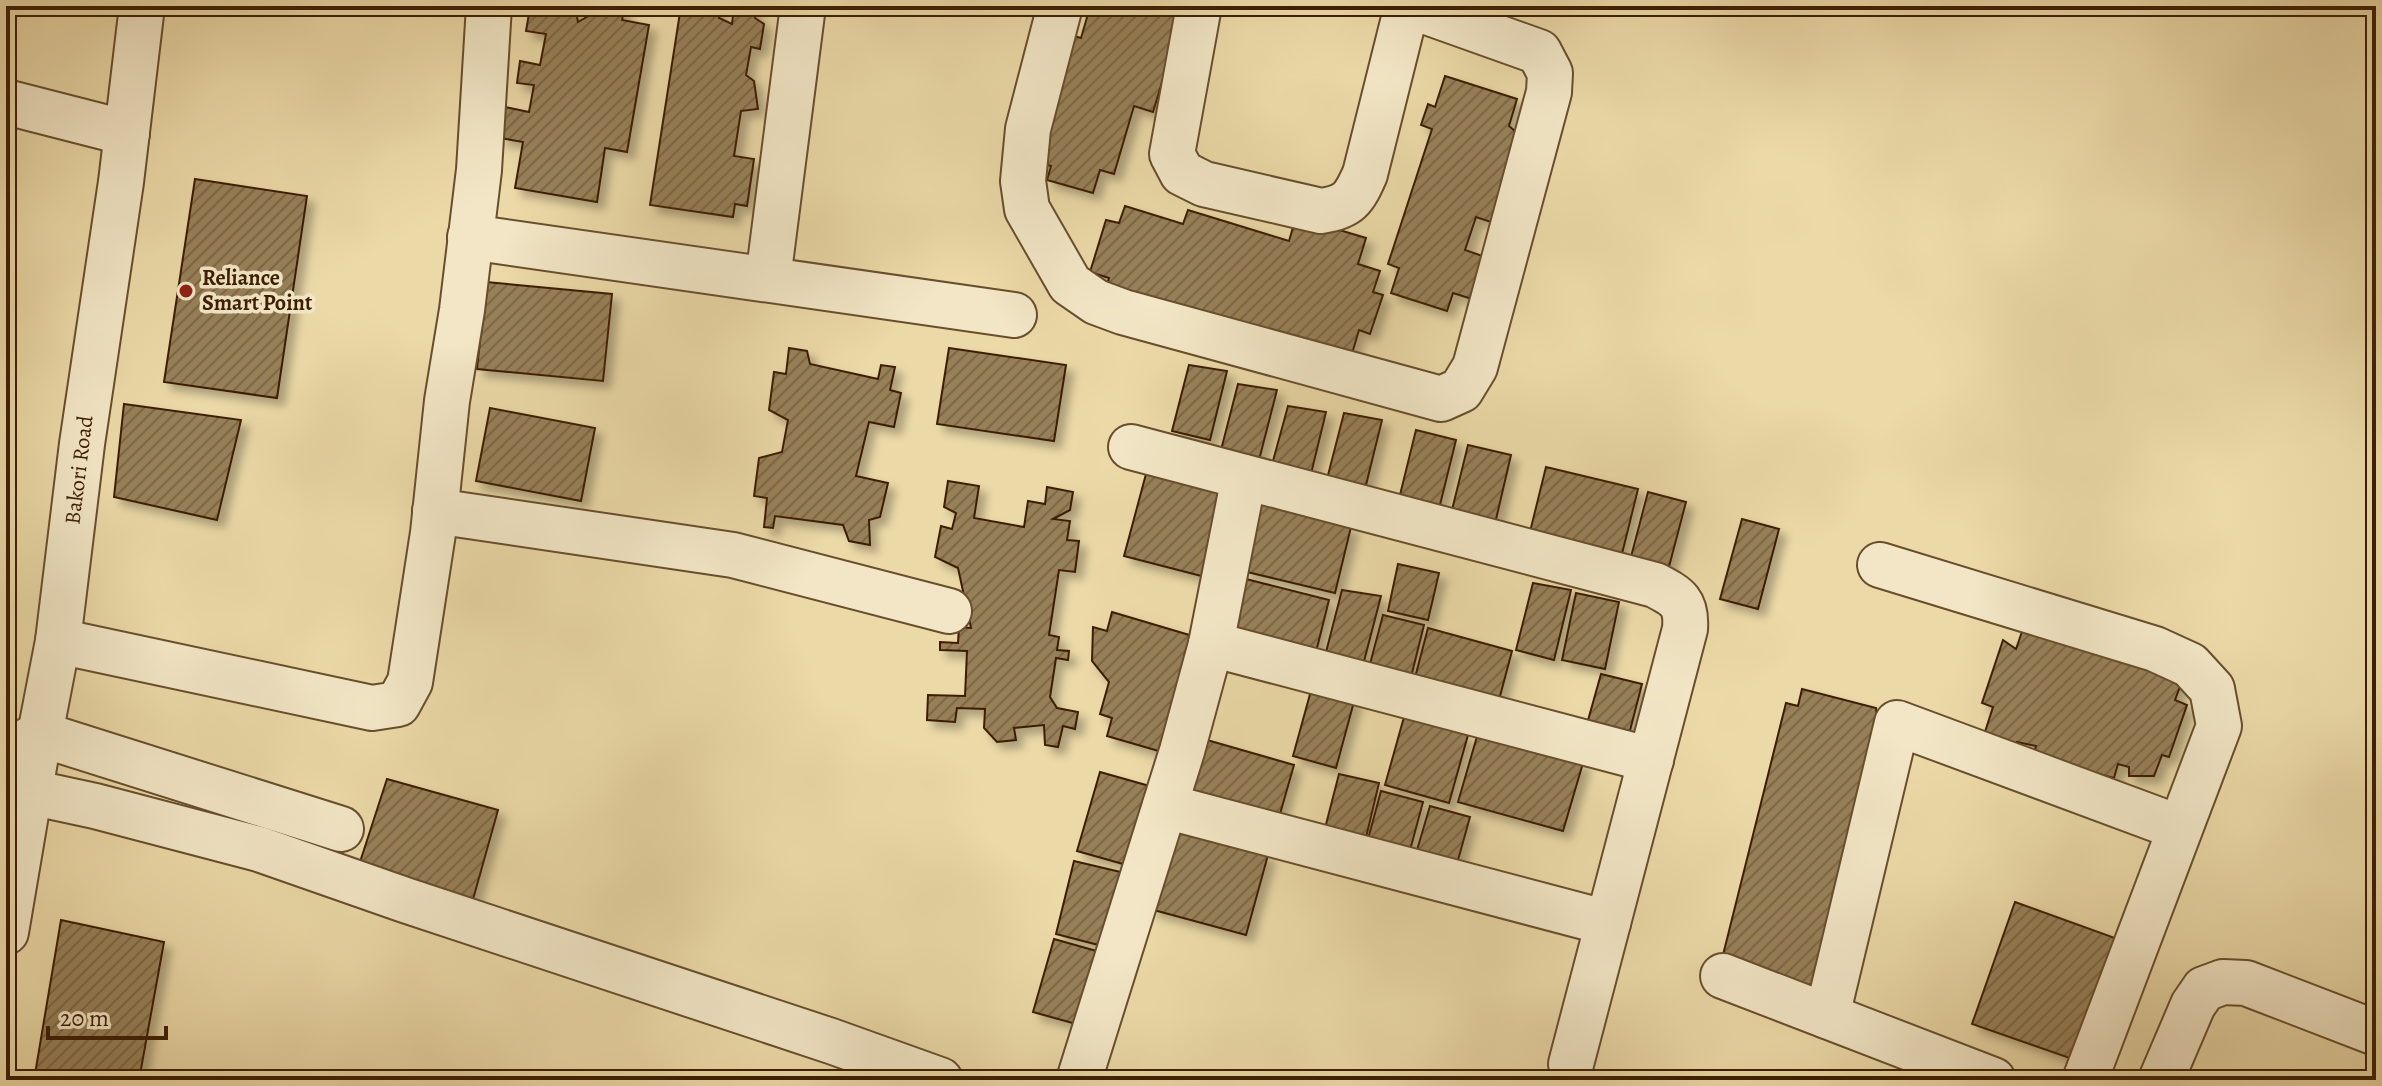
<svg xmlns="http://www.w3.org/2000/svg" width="2382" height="1086" viewBox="0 0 2382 1086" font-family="Alegreya,serif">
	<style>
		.building { fill: url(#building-hatch); stroke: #3d1f04; stroke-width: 2; filter: url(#shadow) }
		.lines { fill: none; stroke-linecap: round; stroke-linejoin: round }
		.minor-casing { stroke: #684e2d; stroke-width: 48 }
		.minor { stroke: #f2e6c6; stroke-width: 44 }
		.poi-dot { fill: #8f2418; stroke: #f2e6c6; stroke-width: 3 }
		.labels { text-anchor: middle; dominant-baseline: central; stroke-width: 7; stroke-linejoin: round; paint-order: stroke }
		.poi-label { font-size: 22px; font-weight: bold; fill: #3d1f04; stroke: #f2e6c6; text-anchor: start }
		.street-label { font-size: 22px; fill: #3d1f04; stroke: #f2e6c6 }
	</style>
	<defs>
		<pattern id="building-hatch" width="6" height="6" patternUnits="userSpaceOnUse" patternTransform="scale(2)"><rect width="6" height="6" fill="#978059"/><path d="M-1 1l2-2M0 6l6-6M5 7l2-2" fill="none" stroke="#7c6847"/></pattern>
		<filter id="shadow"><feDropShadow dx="7" dy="7" stdDeviation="4" flood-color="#0004"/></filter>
	</defs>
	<rect width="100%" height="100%" fill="#ebd9a7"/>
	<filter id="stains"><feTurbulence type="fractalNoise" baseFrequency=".0025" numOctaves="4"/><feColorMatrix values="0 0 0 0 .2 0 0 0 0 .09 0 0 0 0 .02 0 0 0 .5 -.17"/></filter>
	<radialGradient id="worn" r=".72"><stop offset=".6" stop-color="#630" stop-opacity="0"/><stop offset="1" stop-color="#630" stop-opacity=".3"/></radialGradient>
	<g class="building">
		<path d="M555 6H575L578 22 595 12 596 6H625L622 20 649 25 627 152 605 148 597 202 515 188 523 142 500 138 505 107 529 112 534 85 517 83 520 61 540 65 546 34 526 31 530 8 554 12Z"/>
		<path d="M681 6H720L719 18 732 24 734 6H753L755 18 764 24 760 49 751 47 746 75 754 81 758 109 741 111 734 156 754 159 747 206 735 204 733 217 650 205Z"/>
		<path d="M1087 6H1185L1153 112 1134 106 1114 174 1100 170 1093 193 1047 180 1051 166 1030 160 1067 34 1081 38 1090 7Z"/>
		<path d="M1445 76 1517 99 1509 126 1522 137 1494 223 1476 217 1465 250 1488 258 1475 300 1453 293 1447 311 1391 293 1399 268 1388 264 1432 129 1421 125 1428 104 1435 107Z"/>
		<path d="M195 179 307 196 277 398 164 382Z"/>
		<path d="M1125 206 1183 224 1188 210 1289 241 1296 217 1366 238 1358 264 1380 271 1373 292 1383 295 1370 334 1359 330 1351 357 1146 295 1142 307 1104 296 1109 278 1090 272 1106 220 1119 223Z"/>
		<path d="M486 282 612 294 603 381 477 369Z"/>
		<path d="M789 348 807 351 810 364 878 379 881 365 895 367 890 390 901 393 894 427 869 422 856 476 888 483 880 517 869 520 870 545 849 541 843 525 775 516 773 528 764 527 767 498 754 496 759 458 782 452 788 420 769 410 774 372 786 374Z"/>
		<path d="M949 348 1066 365 1054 441 937 424Z"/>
		<path d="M1189 365 1227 371 1210 440 1172 431Z"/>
		<path d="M1238 384 1277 390 1259 460 1221 450Z"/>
		<path d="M124 404 241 420 217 520 114 497Z"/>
		<path d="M1288 406 1326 412 1309 482 1270 472Z"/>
		<path d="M490 408 595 428 581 501 476 481Z"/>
		<path d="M1344 413 1382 420 1365 489 1327 479Z"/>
		<path d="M1416 430 1456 440 1437 517 1397 507Z"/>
		<path d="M1468 445 1511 455 1494 528 1450 518Z"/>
		<path d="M1546 467 1638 489 1618 570 1526 548Z"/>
		<path d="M1146 474 1235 496 1213 579 1124 556Z"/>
		<path d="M948 481 979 486 974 518 1024 527 1028 501 1045 504 1047 487 1073 492 1070 510 1053 519 1070 521 1067 540 1079 541 1075 572 1059 570 1049 635 1059 637 1057 650 1069 651 1068 660 1056 658 1050 697 1057 708 1078 712 1075 729 1063 726 1058 747 1045 745 1044 725 1014 728 1016 740 997 742 984 728 985 709 957 708 955 722 927 720 928 695 965 696 967 651 940 650V642L958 643 959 627 971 628 958 568 935 557 941 526 952 529 956 513 944 507Z"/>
		<path d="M1648 492 1686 502 1665 582 1627 572Z"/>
		<path d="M1260 504 1351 527 1335 593 1243 571Z"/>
		<path d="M1742 519 1779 529 1758 609 1720 599Z"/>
		<path d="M1398 564 1439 573 1428 620 1388 611Z"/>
		<path d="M1238 577 1329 600 1314 660 1223 637Z"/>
		<path d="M1533 583 1571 590 1554 660 1516 650Z"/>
		<path d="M1342 590 1381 596 1363 665 1325 656Z"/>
		<path d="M1576 593 1619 602 1605 669 1562 660Z"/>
		<path d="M1112 612 1196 637 1162 752 1107 736 1112 718 1100 714 1109 682 1092 661 1093 627 1107 631Z"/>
		<path d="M1383 615 1424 625 1408 689 1366 679Z"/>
		<path d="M2026 620 2184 676 2175 700 2187 705 2169 757 2162 755 2154 776H2129V767L2118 764 2114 778 2033 757 2036 746 2017 742V749L1983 738 1993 707 1982 703 2003 640 2016 649Z"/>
		<path d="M1428 628 1512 651 1495 715 1411 693Z"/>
		<path d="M1601 674 1642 684 1627 742 1585 731Z"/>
		<path d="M1312 687 1355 698 1336 768 1293 756Z"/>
		<path d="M1802 689 1876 708 1877 717 1823 988 1721 963 1786 703 1798 706Z"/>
		<path d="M1404 717 1468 735 1449 803 1385 785Z"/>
		<path d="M1478 733 1583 763 1563 831 1458 802Z"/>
		<path d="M1207 740 1294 765 1276 828 1189 803Z"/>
		<path d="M1100 772 1153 787 1130 866 1077 851Z"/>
		<path d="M1339 774 1379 783 1363 850 1322 840Z"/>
		<path d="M387 779 498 810 472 903 359 865Z"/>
		<path d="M1381 791 1423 802 1406 865 1364 854Z"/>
		<path d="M1430 806 1470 817 1453 878 1412 867Z"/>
		<path d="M1172 829 1268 855 1246 935 1150 909Z"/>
		<path d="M1074 861 1129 874 1110 948 1056 934Z"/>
		<path d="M2015 902 2126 942 2084 1063 1972 1024Z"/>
		<path d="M61 920 164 942 139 1080H34Z"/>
		<path d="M1054 939 1107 954 1087 1027 1033 1012Z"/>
	</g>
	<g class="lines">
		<defs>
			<g id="minor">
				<path d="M1060 6 1028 129 1023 181 1027 209 1070 284 1096 302 1123 312 1441 399 1461 390 1475 367 1549 92 1550 73 1539 52 1410 6"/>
				<path d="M1199 6 1172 154 1182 173 1204 184 1321 211C1349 207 1354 199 1365 174L1407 6"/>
				<path d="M6 102 127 133"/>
				<path d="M470 237 1014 315"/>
				<path d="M768 279 803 6"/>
				<path d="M1131 447 1655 585C1678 597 1687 602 1685 629L1571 1064"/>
				<path d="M435 511 733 555 949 611"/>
				<path d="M1880 565 2155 649 2190 665 2212 689 2219 726 2085 1080"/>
				<path d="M58 641 372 708 398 704 410 682 433 533 447 401 462 310 479 170 489 6"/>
				<path d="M1211 644 1651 760"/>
				<path d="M15 747 40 734 341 829"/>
				<path d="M30 792 95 806 259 849 405 900 831 1041 940 1080"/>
				<path d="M1165 806 1608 923"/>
				<path d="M6 932 36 755 58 641 82 444 121 182 142 6"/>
				<path d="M1723 976 1993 1080"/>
				<path d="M1827 1016 1897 723 2180 828"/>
				<path d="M1079 1080 1182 751 1211 644 1244 477"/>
				<path d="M2161 1080 2193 1005 2204 989 2223 982 2246 983 2376 1033"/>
			</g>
		</defs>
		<use href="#minor" class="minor-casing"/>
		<use href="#minor" class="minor"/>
	</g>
	<circle class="poi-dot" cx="186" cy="291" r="8"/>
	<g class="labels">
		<g class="poi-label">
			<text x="202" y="278">Reliance<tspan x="202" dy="25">Smart Point</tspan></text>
		</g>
		<g class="street-label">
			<text transform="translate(79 470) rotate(-83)">Bakori Road</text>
		</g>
	</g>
	<rect width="2382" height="1086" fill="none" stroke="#ebd9a7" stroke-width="32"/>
	<rect x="8" y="8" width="2366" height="1070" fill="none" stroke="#3d1f04" stroke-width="4"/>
	<rect x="16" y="16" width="2350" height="1054" fill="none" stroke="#3d1f04" stroke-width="2"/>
	<path d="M48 1026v12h118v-12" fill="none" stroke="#3d1f04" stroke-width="4"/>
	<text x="60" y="1026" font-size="24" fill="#3d1f04" stroke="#f2e6c6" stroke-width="6" paint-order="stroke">20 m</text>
	<rect width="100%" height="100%" filter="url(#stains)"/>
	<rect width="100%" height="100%" fill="url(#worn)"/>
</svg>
